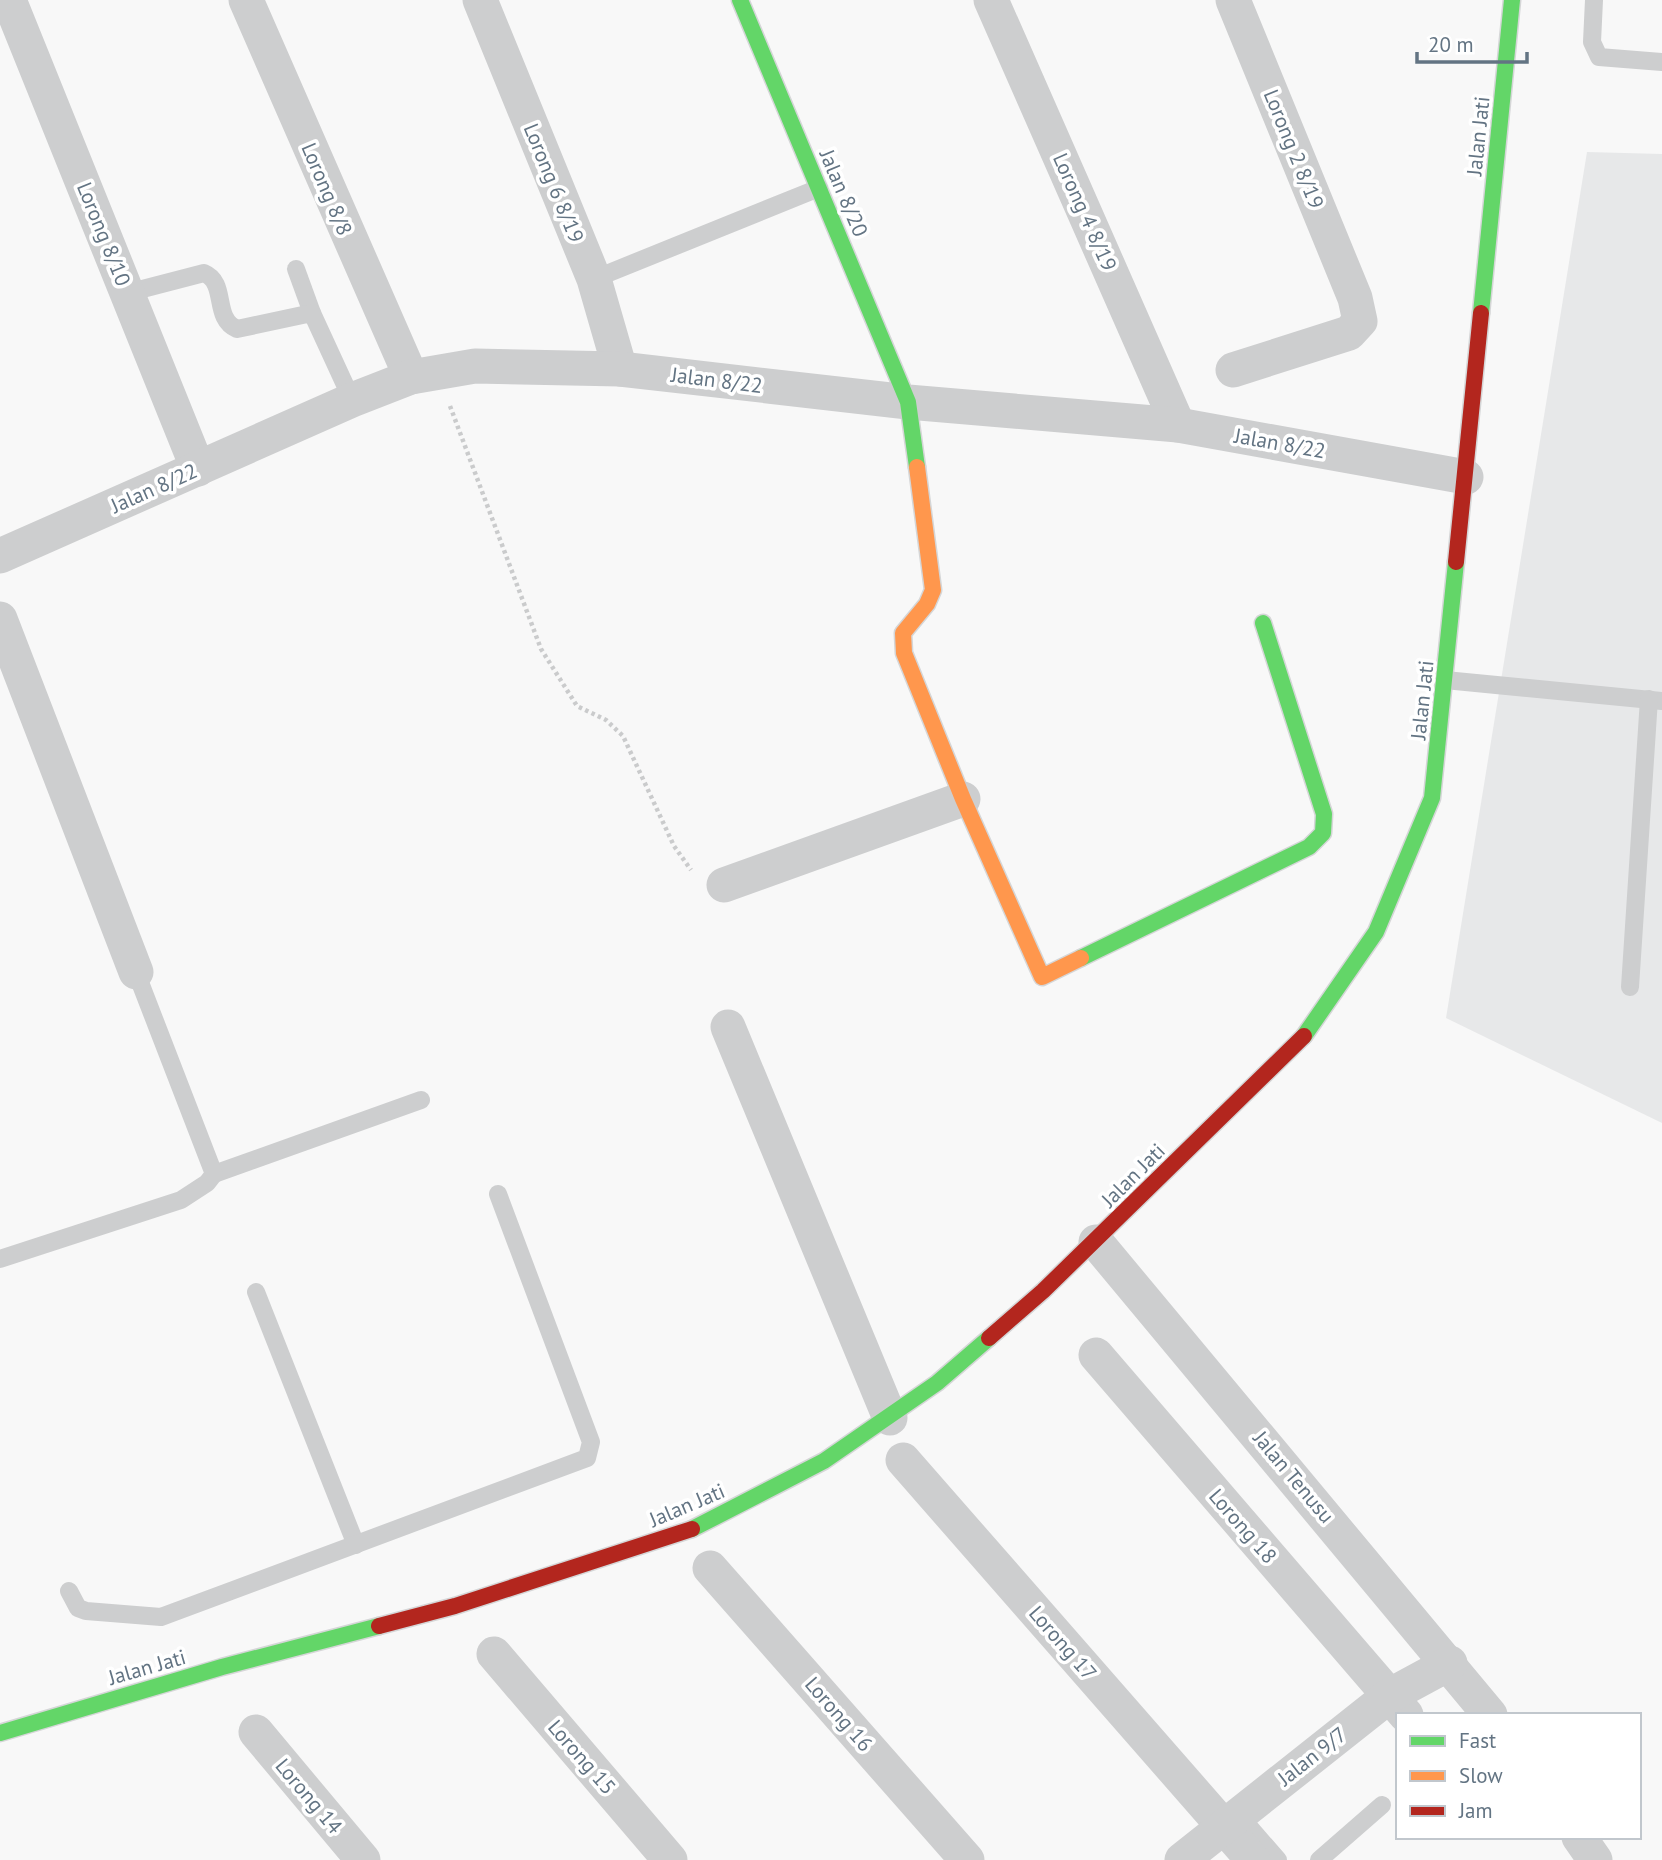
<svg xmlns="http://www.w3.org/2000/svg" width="1662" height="1860" viewBox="0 0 1662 1860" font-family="'PT Sans',sans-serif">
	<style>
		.built { fill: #e7e8e9 }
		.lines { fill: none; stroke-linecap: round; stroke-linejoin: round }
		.fast-casing { stroke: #d5d6d7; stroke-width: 19 }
		.slow-casing { stroke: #d5d6d7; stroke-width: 19 }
		.jam-casing { stroke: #d5d6d7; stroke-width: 19 }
		.path { stroke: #cacbcc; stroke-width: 4.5; stroke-dasharray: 3.5 3.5; stroke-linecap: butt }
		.lane { stroke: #cdcecf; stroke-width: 18 }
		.street { stroke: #cdcecf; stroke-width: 35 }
		.fast { stroke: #63d668; stroke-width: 16 }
		.slow { stroke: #ff974d; stroke-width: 16 }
		.jam { stroke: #b3261e; stroke-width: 16 }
		.labels { text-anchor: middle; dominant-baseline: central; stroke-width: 7; stroke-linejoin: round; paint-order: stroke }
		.street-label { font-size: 21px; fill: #637483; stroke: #fff }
	</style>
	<rect width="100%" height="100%" fill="#f8f8f8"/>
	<path class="built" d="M1587 152 1662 154V1123L1446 1018Z"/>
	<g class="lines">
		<defs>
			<g id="fast">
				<path d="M740 0 908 402 917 467"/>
				<path d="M1481 313 1512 0"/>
				<path d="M1081 958 1309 847 1323 833 1324 814 1263 623"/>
				<path d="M1304 1036 1376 932 1432 798 1456 562"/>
				<path d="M692 1529 824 1461 937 1383 989 1338"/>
				<path d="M0 1733 222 1667 379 1626"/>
			</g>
			<path id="slow" d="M917 467 933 590 927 604 903 633 904 653 963 799 1042 977 1081 958"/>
			<g id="jam">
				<path d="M1456 562 1481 313"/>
				<path d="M989 1338 1043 1291 1304 1036"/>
				<path d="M379 1626 455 1606 692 1529"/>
			</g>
		</defs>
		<use href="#fast" class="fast-casing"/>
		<use href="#slow" class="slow-casing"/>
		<use href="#jam" class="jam-casing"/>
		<path class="path" d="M450 406 541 649 577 706 606 720 623 736 674 846 691 870"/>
		<g class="lane">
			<path d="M1594 0 1592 42 1599 57 1662 62"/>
			<path d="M296 269 312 313"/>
			<path d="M594 279 819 188"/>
			<path d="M127 293 204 273C228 283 212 318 237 329L312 313 352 400"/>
			<path d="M1445 680 1662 701"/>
			<path d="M1630 987 1649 699"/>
			<path d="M214 1174 421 1100"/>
			<path d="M0 1259 181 1200 207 1183 214 1174 136 972"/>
			<path d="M256 1292 356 1545"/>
			<path d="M69 1591 78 1608 86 1611 161 1617 587 1458 591 1442 498 1194"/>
			<path d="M1238 1814 1278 1860"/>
			<path d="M1319 1860 1382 1805"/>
		</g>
		<g class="street">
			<path d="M9 0 198 469"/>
			<path d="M246 0 411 377"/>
			<path d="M480 0 594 279 620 369"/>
			<path d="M991 0 1178 425"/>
			<path d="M1233 370 1349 333 1360 321 1355 298 1233 0"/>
			<path d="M0 556 352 400 411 377 475 366 620 369 908 402 1178 425 1466 477"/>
			<path d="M0 619 136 972"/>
			<path d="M724 885 963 799"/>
			<path d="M728 1027 890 1418"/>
			<path d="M1096 1242 1490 1715"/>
			<path d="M1096 1355 1406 1715"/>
			<path d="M903 1460 1253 1860"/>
			<path d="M710 1568 967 1860"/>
			<path d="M494 1654 670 1860"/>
			<path d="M256 1732 363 1860"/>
			<path d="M1579 1837 1595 1860"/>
			<path d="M1182 1860 1389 1696 1450 1663"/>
		</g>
		<use href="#fast" class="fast"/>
		<use href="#slow" class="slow"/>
		<use href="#jam" class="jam"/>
	</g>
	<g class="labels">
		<g class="street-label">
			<text transform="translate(1478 136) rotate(-84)">Jalan Jati</text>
			<text transform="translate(1294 149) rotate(68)">Lorong 2 8/19</text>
			<text transform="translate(554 183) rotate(68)">Lorong 6 8/19</text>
			<text transform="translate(327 189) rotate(67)">Lorong 8/8</text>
			<text transform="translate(844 193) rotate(67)">Jalan 8/20</text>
			<text transform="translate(1085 212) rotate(66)">Lorong 4 8/19</text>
			<text transform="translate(104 234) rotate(68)">Lorong 8/10</text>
			<text transform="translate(717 380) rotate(7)">Jalan 8/22</text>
			<text transform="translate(1280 443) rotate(10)">Jalan 8/22</text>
			<text transform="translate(154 488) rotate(-24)">Jalan 8/22</text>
			<text transform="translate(1422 700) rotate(-84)">Jalan Jati</text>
			<text transform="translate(1133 1175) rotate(-45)">Jalan Jati</text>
			<text transform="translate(1294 1477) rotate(50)">Jalan Tenusu</text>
			<text transform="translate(687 1505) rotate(-23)">Jalan Jati</text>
			<text transform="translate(1243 1526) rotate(49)">Lorong 18</text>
			<text transform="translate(1063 1643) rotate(49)">Lorong 17</text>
			<text transform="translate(147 1667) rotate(-16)">Jalan Jati</text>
			<text transform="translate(839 1714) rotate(49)">Lorong 16</text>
			<text transform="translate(1312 1756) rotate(-38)">Jalan 9/7</text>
			<text transform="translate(582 1757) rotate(49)">Lorong 15</text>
			<text transform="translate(309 1796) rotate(50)">Lorong 14</text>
		</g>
	</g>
	<rect x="1396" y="1713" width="245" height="126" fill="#ffffff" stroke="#c1c7cd" stroke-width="2"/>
	<rect x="1410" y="1736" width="35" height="10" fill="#63d668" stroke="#c1c7cd" stroke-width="2"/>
	<text x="1459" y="1748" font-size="21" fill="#637483">Fast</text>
	<rect x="1410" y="1771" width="35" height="10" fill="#ff974d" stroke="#c1c7cd" stroke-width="2"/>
	<text x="1459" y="1783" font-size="21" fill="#637483">Slow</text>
	<rect x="1410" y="1806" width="35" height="10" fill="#b3261e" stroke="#c1c7cd" stroke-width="2"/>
	<text x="1459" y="1818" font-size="21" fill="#637483">Jam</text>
	<path d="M1417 52v10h110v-10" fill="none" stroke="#637483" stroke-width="3.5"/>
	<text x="1428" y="52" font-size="21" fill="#637483" stroke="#ffffff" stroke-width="5" paint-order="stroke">20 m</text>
</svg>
